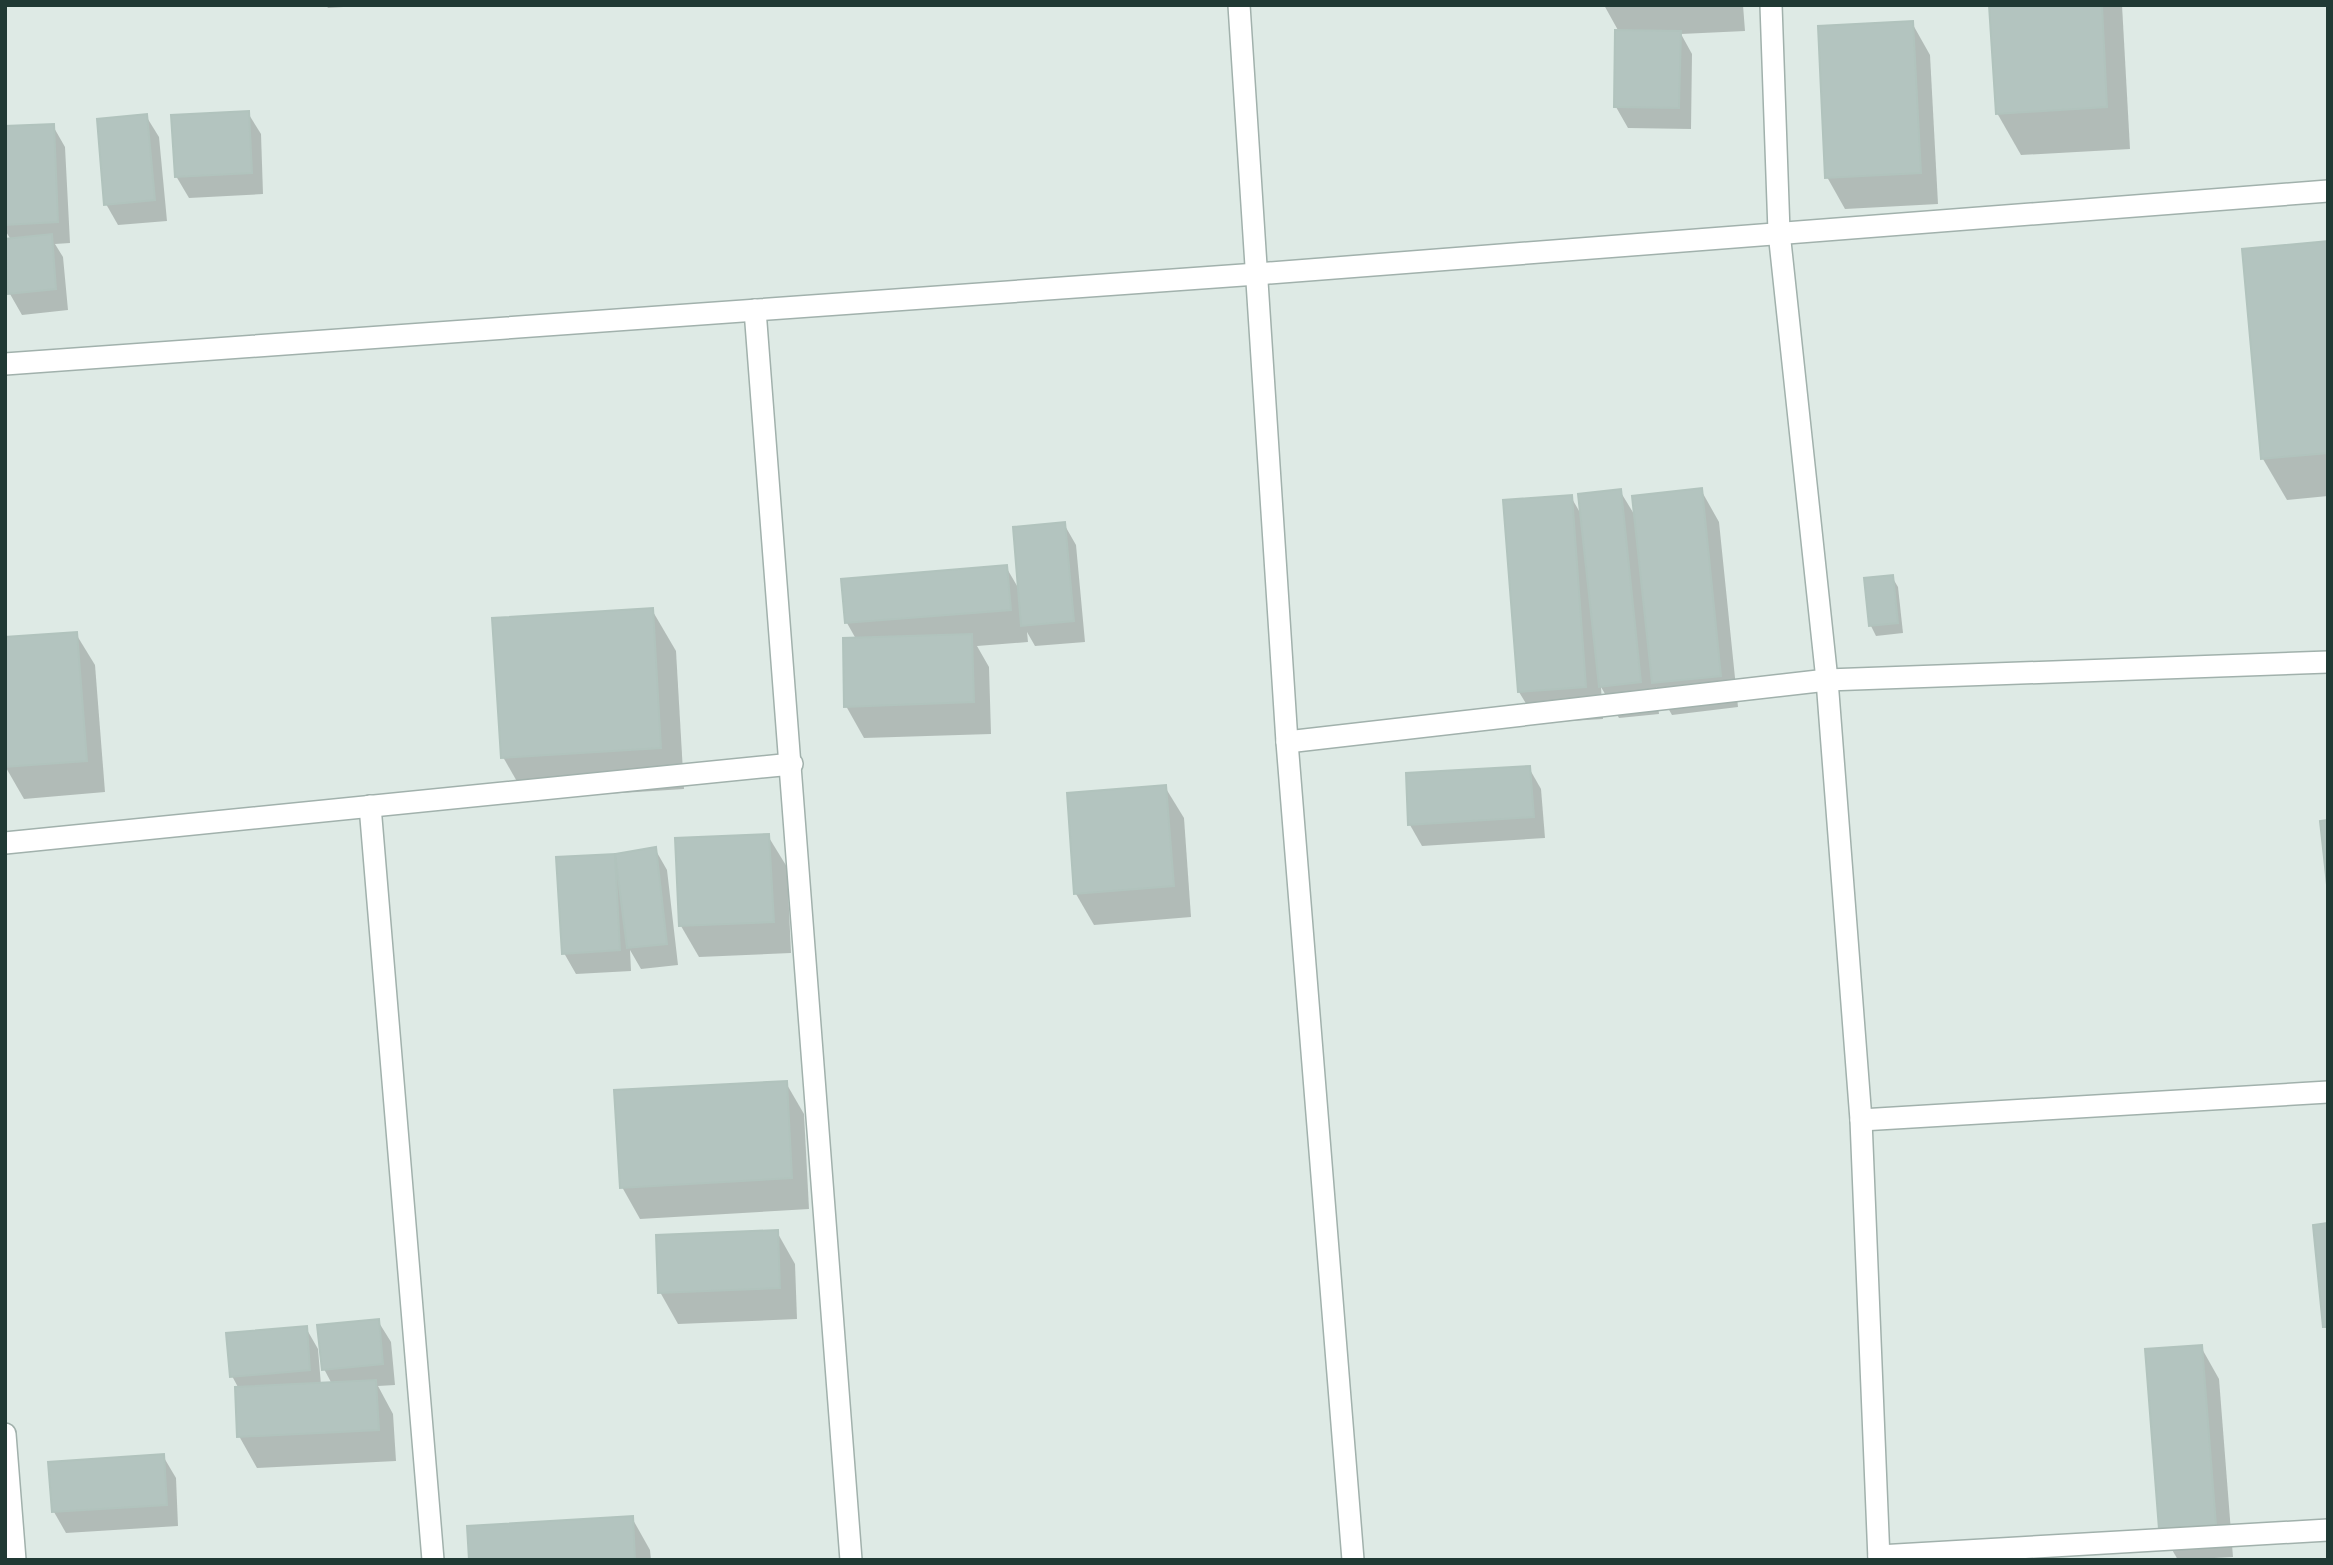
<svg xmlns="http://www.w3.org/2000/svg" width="2333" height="1565" viewBox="0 0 2333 1565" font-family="'Noto Sans',sans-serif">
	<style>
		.shadow { fill: #0003 }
		.building { fill: #b3c4bf; stroke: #b1c3bd; stroke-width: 2 }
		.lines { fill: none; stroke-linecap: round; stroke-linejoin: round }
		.street-casing { stroke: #a1b1ac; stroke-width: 24 }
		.street { stroke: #fff; stroke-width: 21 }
	</style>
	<rect width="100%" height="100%" fill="#deeae5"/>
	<g class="shadow">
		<path d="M326 5H359V6L328 8Z"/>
		<path d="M1604 5H1743L1745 31 1681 34 1692 54 1691 129 1628 128 1616 107 1619 32Z"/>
		<path d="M1991 5H2122L2130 149 2021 155 1997 113Z"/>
		<path d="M1912 23 1930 55 1938 204 1845 209 1827 177Z"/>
		<path d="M248 113 261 134 263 194 189 198 176 176Z"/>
		<path d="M146 116 159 137 167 221 118 225 106 204Z"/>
		<path d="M53 126 65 147 70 243 55 244 63 257 68 310 22 315 10 294 5 251V240H11L5 230V128Z"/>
		<path d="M2328 243V496L2287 500 2263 459Z"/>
		<path d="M1701 490 1719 522 1738 707 1672 715 1656 687 1659 714 1619 718 1601 687 1603 719 1538 723 1519 692 1571 497 1582 516 1620 491 1637 519Z"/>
		<path d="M1064 524 1076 545 1085 642 1035 646 1027 632 1028 642 977 646 989 667 991 734 864 738 846 706 856 639 847 623 843 580 1006 567 1020 591Z"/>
		<path d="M1892 577 1898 587 1903 633 1876 636 1871 626Z"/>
		<path d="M652 610 676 651 684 789 527 799 503 757Z"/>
		<path d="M76 634 95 665 105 792 24 799 5 766Z"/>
		<path d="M1529 768 1541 789 1545 838 1422 846 1410 825Z"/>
		<path d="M1165 787 1184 818 1191 917 1094 925 1076 894Z"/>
		<path d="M768 836 787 867 791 953 699 957 681 926Z"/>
		<path d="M655 849 667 870 678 965 641 969 630 950 631 971 576 974 564 953 615 856Z"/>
		<path d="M786 1083 804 1114 809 1209 640 1219 622 1187Z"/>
		<path d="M777 1232 795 1264 797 1319 678 1324 660 1292Z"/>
		<path d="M378 1321 391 1342 395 1385 378 1386 393 1414 396 1461 257 1468 239 1436V1389L232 1376 306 1328 318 1349 321 1385 332 1384 324 1369Z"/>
		<path d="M2201 1347 2219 1379 2233 1557 2178 1560 2160 1529Z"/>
		<path d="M163 1456 176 1478 178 1526 66 1533 54 1512Z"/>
		<path d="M632 1518 650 1550 651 1560H470Z"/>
	</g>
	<g class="building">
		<path d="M1989 5H2102L2107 107 1996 114Z"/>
		<path d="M1913 21 1921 173 1825 178 1818 26Z"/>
		<path d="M1615 30 1681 31 1679 108 1614 107Z"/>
		<path d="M249 111 252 173 175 177 171 115Z"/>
		<path d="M147 114 155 200 104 205 97 119Z"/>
		<path d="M54 124 58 222 5 225V126Z"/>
		<path d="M52 234 56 289 8 294 5 239Z"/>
		<path d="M2328 241V453L2261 459 2242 249Z"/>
		<path d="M1702 488 1721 676 1652 683 1632 496Z"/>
		<path d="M1621 489 1641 682 1599 687 1578 494Z"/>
		<path d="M1572 495 1586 687 1518 692 1503 500Z"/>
		<path d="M1065 522 1074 621 1021 626 1013 527Z"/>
		<path d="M1007 565 1011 610 845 623 841 579Z"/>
		<path d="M1893 575 1898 623 1869 626 1864 578Z"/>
		<path d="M653 608 661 748 501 758 492 618Z"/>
		<path d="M77 632 87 761 5 767V637Z"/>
		<path d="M972 634 974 702 844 707 843 638Z"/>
		<path d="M1530 766 1534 817 1408 825 1406 773Z"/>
		<path d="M1166 785 1174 886 1074 894 1067 793Z"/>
		<path d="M2328 820V894L2320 821Z"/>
		<path d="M769 834 774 922 679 926 675 838Z"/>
		<path d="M656 847 667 944 627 948 615 854Z"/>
		<path d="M615 854 620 950 562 954 556 857Z"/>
		<path d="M787 1081 792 1178 620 1188 614 1090Z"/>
		<path d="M2328 1223V1327H2323L2313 1225Z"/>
		<path d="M778 1230 780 1288 658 1293 656 1235Z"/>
		<path d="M379 1319 383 1364 322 1370 317 1325Z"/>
		<path d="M307 1326 310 1370 230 1377 226 1333Z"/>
		<path d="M2202 1345 2216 1525 2159 1529 2145 1349Z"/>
		<path d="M376 1380 379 1430 237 1437 235 1387Z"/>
		<path d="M164 1454 167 1505 52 1512 48 1462Z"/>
		<path d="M633 1516 635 1560H469L467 1526Z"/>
	</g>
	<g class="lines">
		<defs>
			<g id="street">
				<path d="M1239 5 1287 742 1353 1560"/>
				<path d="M1771 5 1779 232 1827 680 1861 1120 1879 1560"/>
				<path d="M755 310 851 1560"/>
				<path d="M5 364 1257 274 2328 191"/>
				<path d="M1287 742 1827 680 2328 662"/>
				<path d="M370 806 433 1560"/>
				<path d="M5 843 792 764"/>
				<path d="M1861 1120 2328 1092"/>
				<path d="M5 1434 15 1560"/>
				<path d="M1879 1556 2328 1530"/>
			</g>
		</defs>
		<use href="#street" class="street-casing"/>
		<use href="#street" class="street"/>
	</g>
	<rect width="2333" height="1565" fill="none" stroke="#203934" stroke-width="14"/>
</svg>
